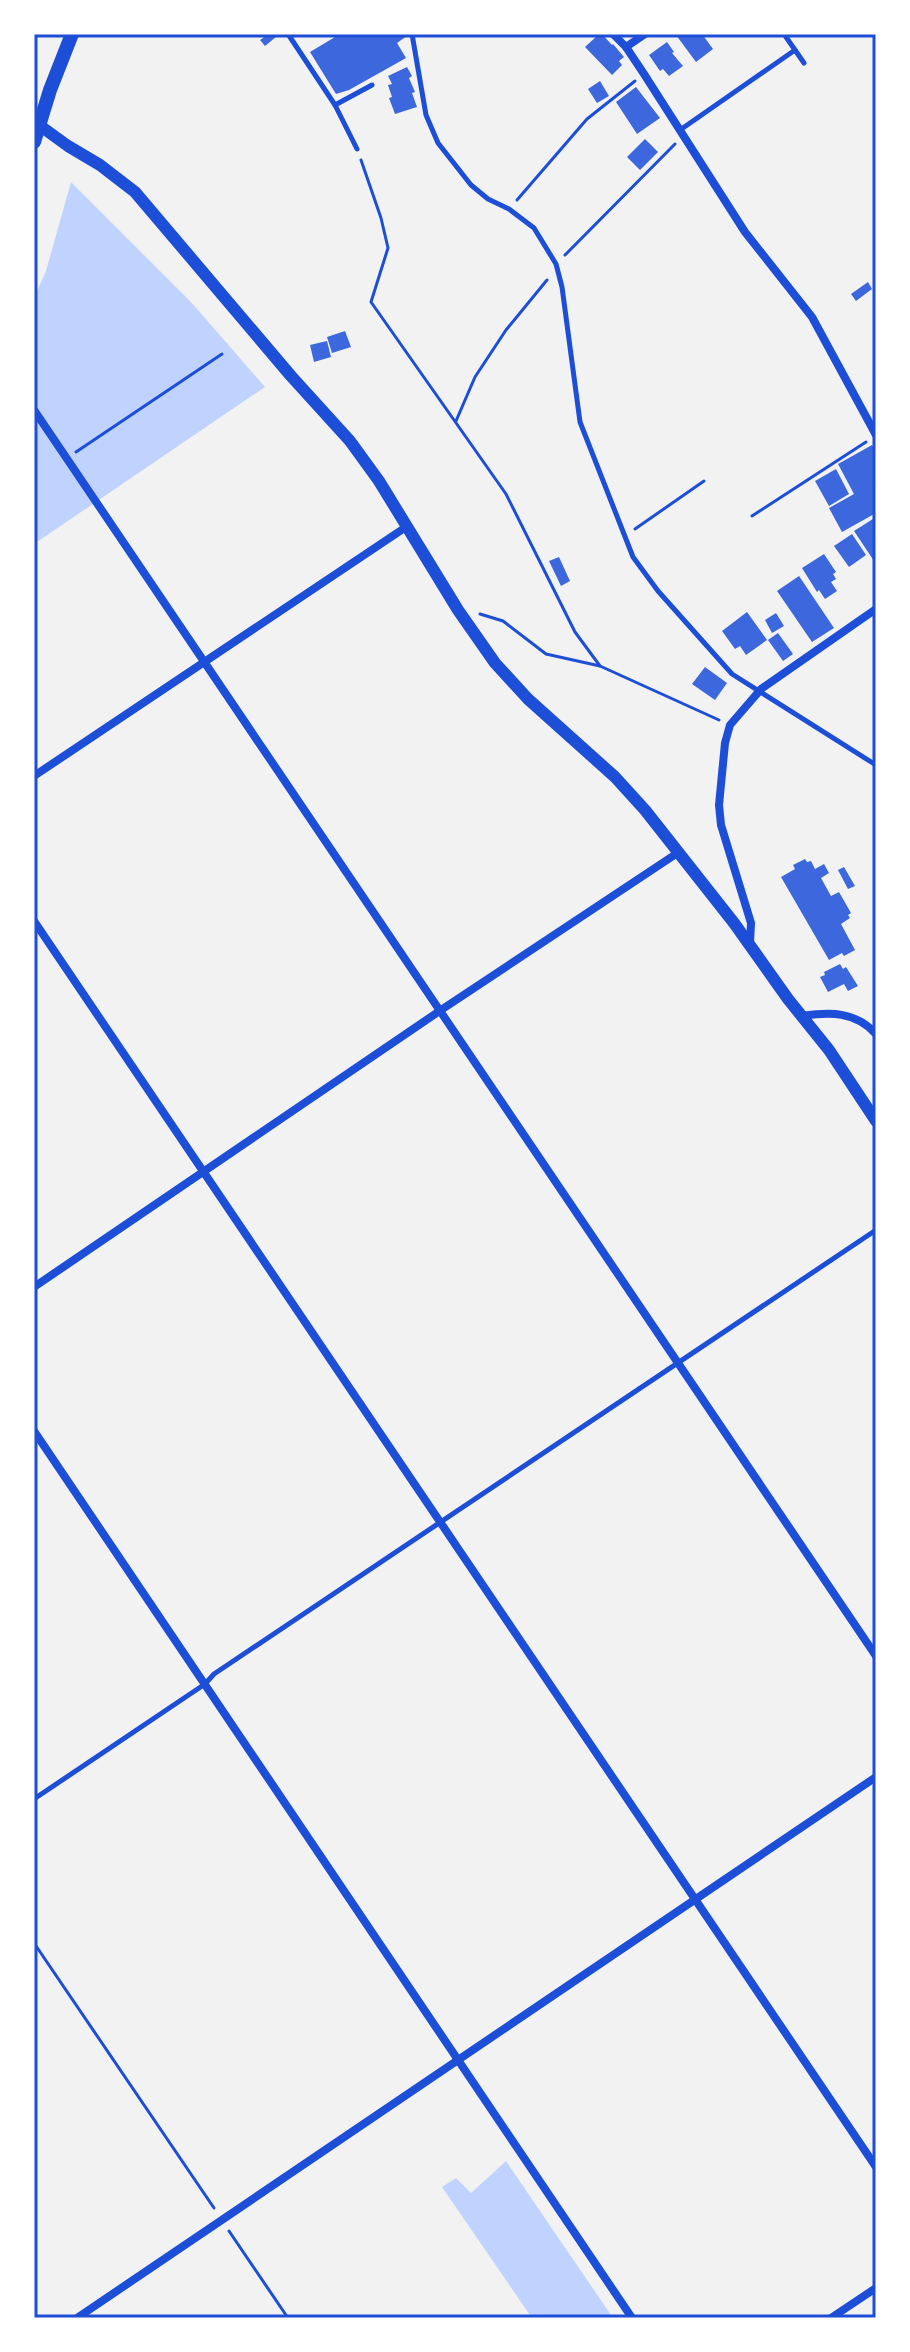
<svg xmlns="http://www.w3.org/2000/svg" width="910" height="2352" viewBox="0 0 910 2352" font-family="Rubik,sans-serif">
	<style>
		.water { fill: #bfd3fe }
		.building { fill: #3d67dc }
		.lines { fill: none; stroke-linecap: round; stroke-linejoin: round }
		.path { stroke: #1d4ed8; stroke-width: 3 }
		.service { stroke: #1d4ed8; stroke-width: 5 }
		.minor { stroke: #1d4ed8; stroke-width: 8 }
		.tertiary { stroke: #1d4ed8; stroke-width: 12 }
		.primary { stroke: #1d4ed8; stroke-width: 14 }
		.neatline { fill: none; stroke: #1d4ed8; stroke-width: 3 }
	</style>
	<rect width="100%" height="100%" fill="#f2f2f2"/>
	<g class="water">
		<path d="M71 182 191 302 265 387 34 544V298L46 271Z"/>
		<path d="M506 2161 613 2318H532L442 2187 456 2178 471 2193Z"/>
	</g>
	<g class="building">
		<path d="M269 34H274L276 37 265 46 260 40Z"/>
		<path d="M340 34H406L407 36 397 43 406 58 349 90 336 94 310 52Z"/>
		<path d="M599 34H602L612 45 613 44 624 57 619 61 622 65 612 75 585 47Z"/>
		<path d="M678 34H702L713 49 696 62 676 35Z"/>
		<path d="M667 42 674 52 672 53 683 66 669 76 663 69 660 71 649 55Z"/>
		<path d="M407 67 412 76 409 78 415 92 412 93 417 107 395 114 389 98 392 97 388 85 392 84 388 76Z"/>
		<path d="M600 81 609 96 597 103 588 89Z"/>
		<path d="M636 87 660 118 637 134 616 102Z"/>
		<path d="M645 139 658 152 640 170 627 157Z"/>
		<path d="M868 282 872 289 856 301 851 294Z"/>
		<path d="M345 331 351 347 332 353 327 337Z"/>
		<path d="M327 341 331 357 314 362 310 345Z"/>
		<path d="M872 445 876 452V513L842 532 829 508 854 494 838 464Z"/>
		<path d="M836 469 849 494 829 506 815 481Z"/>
		<path d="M876 517V564L854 531Z"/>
		<path d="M852 534 866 555 849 567 834 546Z"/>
		<path d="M824 554 836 572 833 574 836 579 831 582 837 591 825 599 819 590 817 592 802 568Z"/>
		<path d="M559 557 570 581 561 586 549 561Z"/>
		<path d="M799 576 834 628 812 642 777 591Z"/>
		<path d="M747 612 767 640 746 655 740 646 735 649 722 631Z"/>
		<path d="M776 613 784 626 772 633 765 620Z"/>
		<path d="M778 633 793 654 783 661 768 640Z"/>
		<path d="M705 667 727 683 715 700 692 684Z"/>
		<path d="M805 859 807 862 811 861 815 869 824 864 829 873 821 878 831 896 839 892 851 913 848 915 850 918 841 924 855 950 844 956 842 953 829 960 781 877 795 869 793 865Z"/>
		<path d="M844 867 855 886 848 889 838 870Z"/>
		<path d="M840 964 843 969 846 967 858 986 848 991 844 984 828 992 820 977 825 975 824 972Z"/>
	</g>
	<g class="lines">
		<g class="path">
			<path d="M361 160 381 218 388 248 371 302 506 494 575 632 600 666"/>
			<path d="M517 200 587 119 635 81"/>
			<path d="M565 255 675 144"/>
			<path d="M456 421 475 377 506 330 547 280"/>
			<path d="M76 452 222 354"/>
			<path d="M752 516 866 442"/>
			<path d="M635 529 704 481"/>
			<path d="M480 614 503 621 546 654 600 666 719 720"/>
			<path d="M34 1943 214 2208"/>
			<path d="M229 2231 288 2318"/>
		</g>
		<g class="service">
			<path d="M288 34 335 105 357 149"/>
			<path d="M412 34 426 115 438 143 471 185 488 199 509 209 534 228 556 264 562 287 580 422 633 557 658 591 732 674 876 765"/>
			<path d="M786 37 804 63"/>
			<path d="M335 105 372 85"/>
			<path d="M680 130 795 50"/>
			<path d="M34 1799 205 1684 214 1674 876 1230"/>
		</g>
		<g class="minor">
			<path d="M613 34 626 47 644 74 745 232 812 317 876 435"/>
			<path d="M626 47 645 34"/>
			<path d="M34 410 876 1656"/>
			<path d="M34 776 406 527"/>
			<path d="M34 921 876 2167"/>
			<path d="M750 943 751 923 721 825 719 805 725 743 730 725 761 689 876 609"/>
			<path d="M802 1016C830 1012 855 1011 876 1034"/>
			<path d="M34 1287 441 1010 679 852"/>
			<path d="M34 1431 632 2318"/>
			<path d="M77 2318 876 1777"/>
			<path d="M831 2318 876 2288"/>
		</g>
		<path class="tertiary" d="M39 125 68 146 100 165 135 192 291 376 350 441 379 481 458 610 495 663 528 699 615 777 645 810 734 923 788 999 829 1050 876 1121"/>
		<path class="primary" d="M34 142 50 90 72 34"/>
	</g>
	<rect width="910" height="2352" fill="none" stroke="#ffffff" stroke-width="72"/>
	<rect x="36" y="36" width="838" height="2280" class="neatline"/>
</svg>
